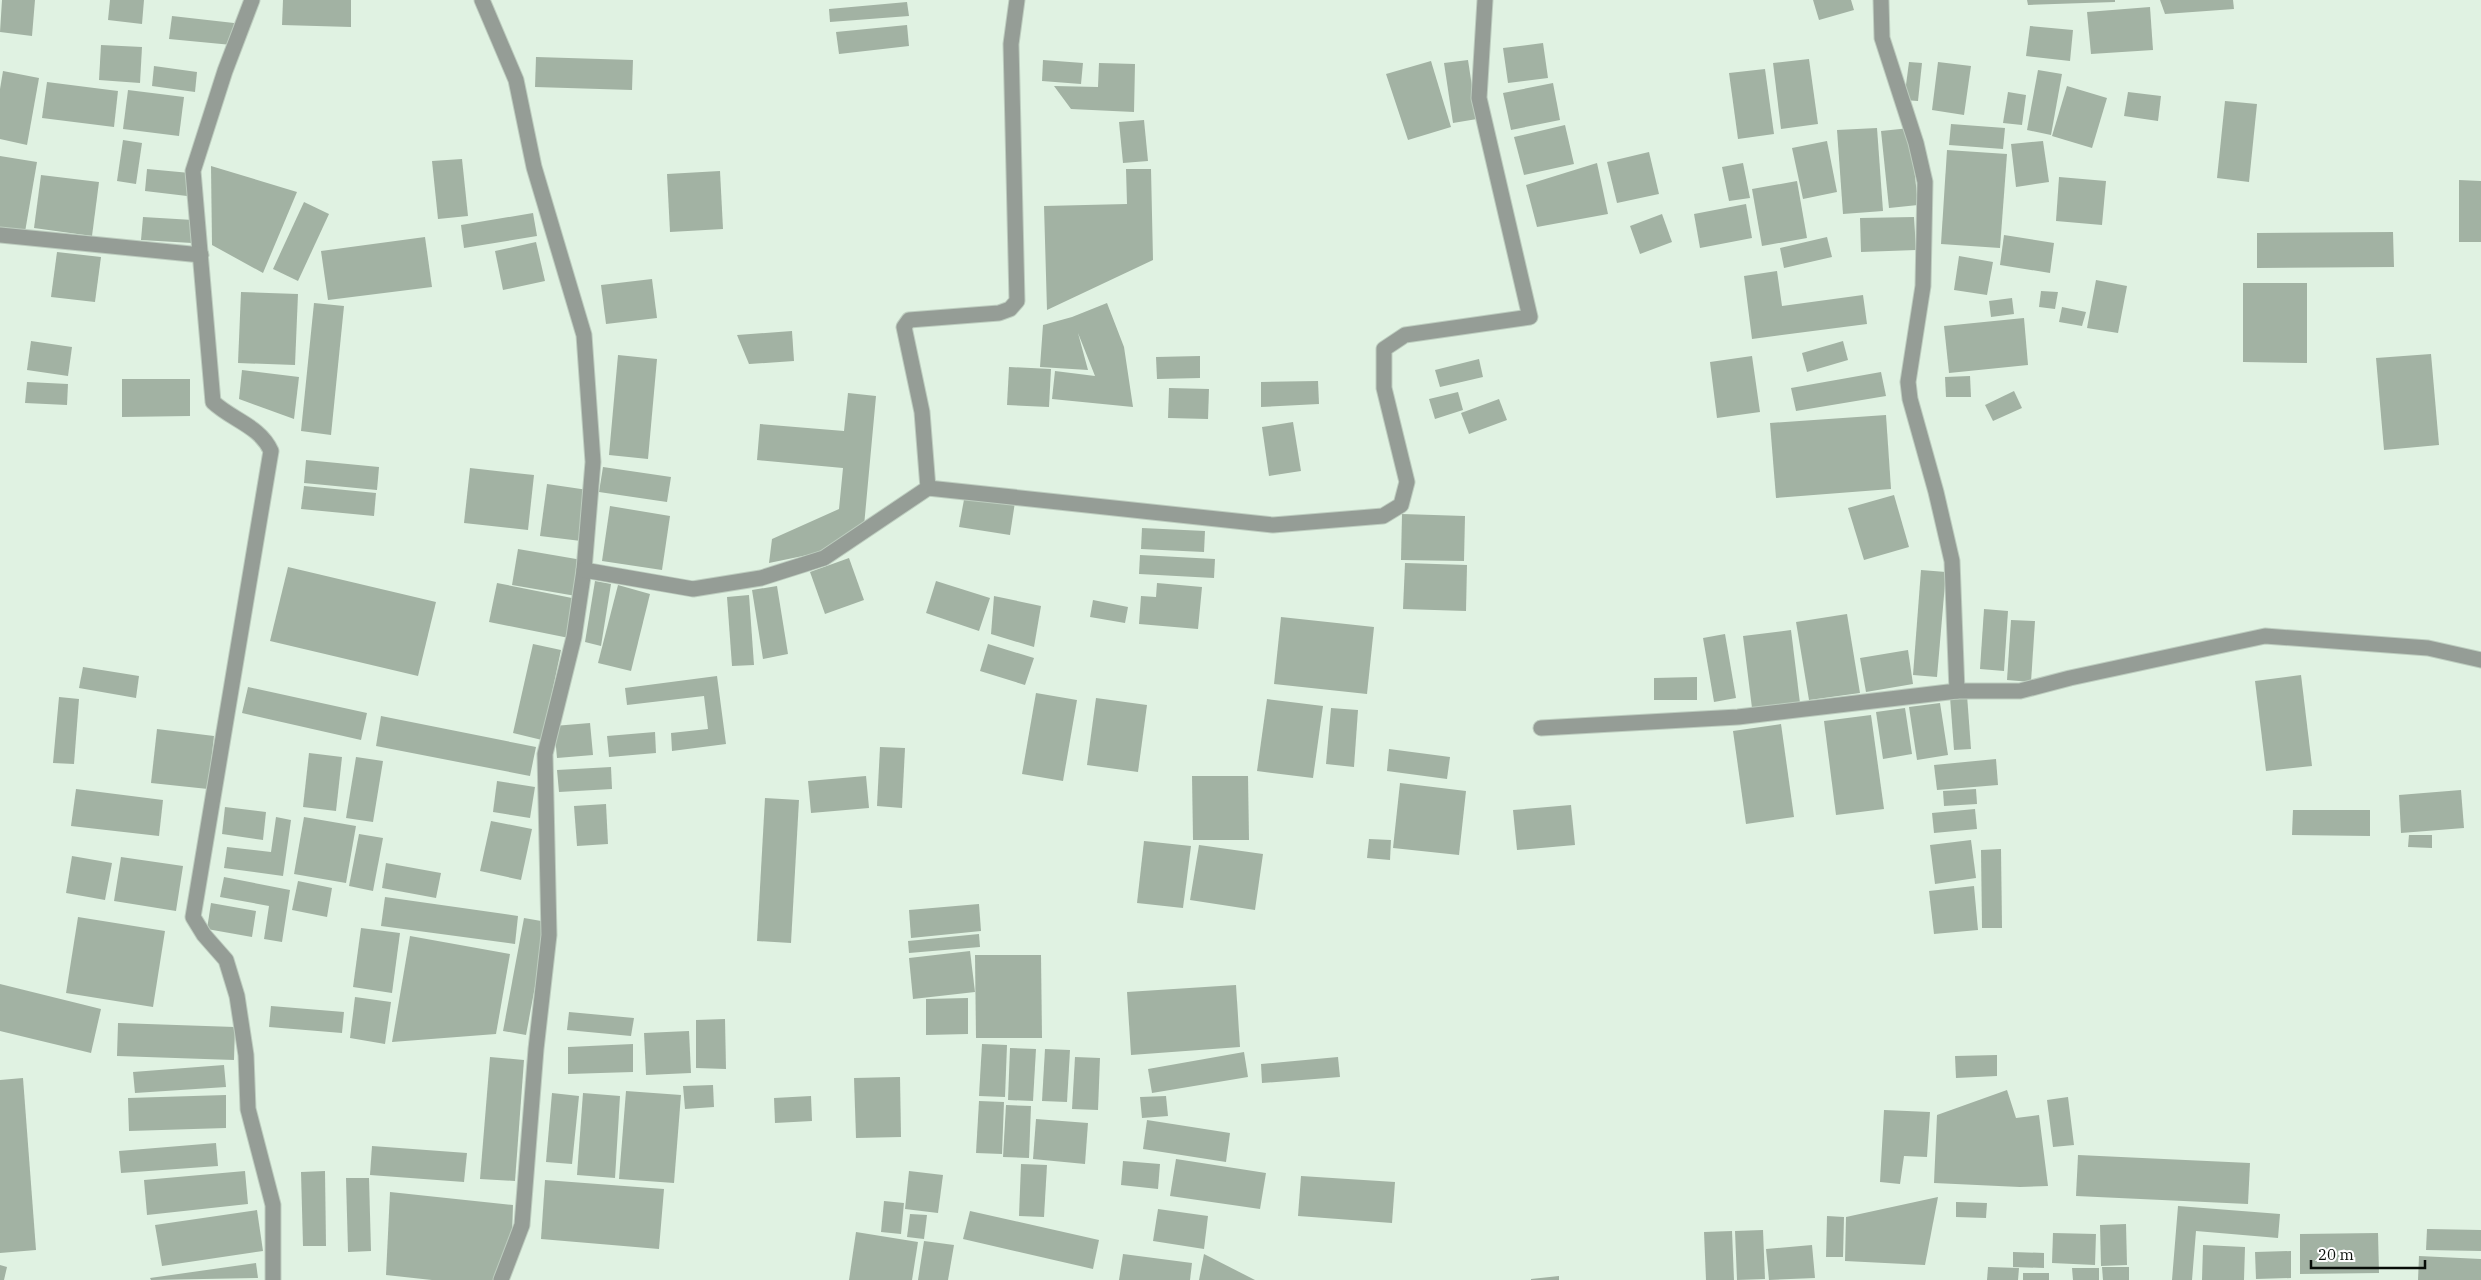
<svg xmlns="http://www.w3.org/2000/svg" width="2481" height="1280" viewBox="0 0 2481 1280" font-family="'IBM Plex Serif',serif">
	<style>
		.building { fill: #a2b2a3 }
		.lines { fill: none; stroke-linecap: round; stroke-linejoin: round }
		.minor-casing { stroke: #bdcdbf; stroke-width: 17 }
		.minor { stroke: #959d96; stroke-width: 15 }
	</style>
	<rect width="100%" height="100%" fill="#e0f2e2"/>
	<g class="building">
		<path d="M2 0H35L32 36 0 32Z"/>
		<path d="M110 0H144L142 24 108 20Z"/>
		<path d="M283 0H351V27L282 25Z"/>
		<path d="M1813 0H1851L1854 10 1819 20Z"/>
		<path d="M2027 0H2115V2L2028 5Z"/>
		<path d="M2160 0H2233L2234 9 2165 14Z"/>
		<path d="M907 2 909 16 830 22 829 9Z"/>
		<path d="M2150 7 2153 50 2091 54 2087 12Z"/>
		<path d="M172 16 234 23 232 45 169 39Z"/>
		<path d="M907 25 909 46 839 54 836 32Z"/>
		<path d="M2030 26 2073 30 2070 61 2026 56Z"/>
		<path d="M1543 43 1548 78 1508 83 1503 48Z"/>
		<path d="M101 45 142 47 140 83 99 80Z"/>
		<path d="M536 57 633 60 632 90 535 87Z"/>
		<path d="M1809 59 1818 124 1781 129 1773 63Z"/>
		<path d="M1043 60 1083 63 1081 84 1042 81Z"/>
		<path d="M1468 60 1477 119 1453 123 1444 63Z"/>
		<path d="M1431 61 1451 127 1408 140 1386 74Z"/>
		<path d="M1909 62 1922 63 1918 101 1904 100Z"/>
		<path d="M1938 62 1971 66 1964 115 1932 110Z"/>
		<path d="M1099 63 1135 64 1134 112 1071 109 1054 86 1098 87Z"/>
		<path d="M154 66 197 72 195 92 152 86Z"/>
		<path d="M1765 69 1774 134 1738 139 1729 73Z"/>
		<path d="M2038 70 2062 74 2051 135 2027 130Z"/>
		<path d="M3 71 39 78 27 145 0 139V89Z"/>
		<path d="M47 82 118 91 114 127 42 118Z"/>
		<path d="M1553 83 1560 120 1511 130 1503 93Z"/>
		<path d="M2067 86 2107 98 2092 148 2052 136Z"/>
		<path d="M128 90 184 97 179 136 123 129Z"/>
		<path d="M2008 92 2026 95 2022 125 2003 123Z"/>
		<path d="M2128 92 2161 96 2158 121 2124 116Z"/>
		<path d="M2225 101 2257 104 2249 182 2217 178Z"/>
		<path d="M1144 120 1148 161 1123 163 1119 122Z"/>
		<path d="M1951 124 2005 128 2003 149 1949 145Z"/>
		<path d="M1565 125 1574 164 1524 175 1514 137Z"/>
		<path d="M1877 128 1883 211 1843 214 1837 130Z"/>
		<path d="M1910 128 1918 205 1889 208 1881 131Z"/>
		<path d="M123 140 142 143 136 184 117 181Z"/>
		<path d="M1827 141 1837 192 1803 199 1792 148Z"/>
		<path d="M2043 141 2049 182 2016 187 2011 144Z"/>
		<path d="M1947 150 2007 154 2000 248 1941 244Z"/>
		<path d="M1649 152 1659 194 1617 203 1607 162Z"/>
		<path d="M0 156 37 162 25 232 0 228Z"/>
		<path d="M462 159 468 216 438 219 432 161Z"/>
		<path d="M1597 163 1608 214 1537 227 1526 185Z"/>
		<path d="M1743 163 1750 198 1729 201 1722 167Z"/>
		<path d="M211 166 297 192 263 273 212 245Z"/>
		<path d="M147 169 190 173 187 196 145 191Z"/>
		<path d="M1126 169H1151L1153 260 1047 310 1044 206 1127 204Z"/>
		<path d="M720 171 723 229 670 232 667 174Z"/>
		<path d="M41 175 99 182 92 236 34 228Z"/>
		<path d="M2059 177 2106 181 2102 225 2056 221Z"/>
		<path d="M2459 180 2481 181V242H2459Z"/>
		<path d="M1797 181 1807 238 1762 246 1752 189Z"/>
		<path d="M304 202 329 214 298 281 273 269Z"/>
		<path d="M1746 204 1752 238 1700 248 1694 214Z"/>
		<path d="M533 213 537 236 464 248 461 225Z"/>
		<path d="M1662 214 1672 242 1640 254 1630 226Z"/>
		<path d="M143 217 193 220 192 243 141 240Z"/>
		<path d="M1914 217 1916 250 1861 252 1860 218Z"/>
		<path d="M2393 232 2394 267 2257 268V233Z"/>
		<path d="M2004 235 2054 243 2050 273 2000 265Z"/>
		<path d="M425 237 432 287 328 300 321 251Z"/>
		<path d="M1827 237 1832 257 1784 268 1780 248Z"/>
		<path d="M536 242 545 281 503 290 495 251Z"/>
		<path d="M57 252 101 257 95 302 51 297Z"/>
		<path d="M1959 256 1993 262 1987 295 1954 290Z"/>
		<path d="M1777 271 1782 306 1863 295 1867 324 1752 339 1744 276Z"/>
		<path d="M652 279 657 318 606 324 601 285Z"/>
		<path d="M2096 280 2127 286 2118 333 2087 328Z"/>
		<path d="M2243 283H2307V363L2243 362Z"/>
		<path d="M2041 291 2058 292 2055 309 2039 307Z"/>
		<path d="M241 292 298 294 295 365 238 363Z"/>
		<path d="M2012 298 2014 314 1991 317 1989 301Z"/>
		<path d="M314 303 344 306 331 435 301 431Z"/>
		<path d="M1107 303 1124 347 1133 407 1052 399 1055 371 1095 376 1078 333 1088 370 1040 367 1043 325 1072 317Z"/>
		<path d="M2062 307 2086 312 2082 326 2059 322Z"/>
		<path d="M2024 318 2028 365 1949 373 1944 326Z"/>
		<path d="M792 331 794 361 749 364 737 335Z"/>
		<path d="M31 341 72 347 68 376 27 370Z"/>
		<path d="M1843 341 1848 360 1807 372 1802 353Z"/>
		<path d="M2431 354 2439 445 2384 450 2376 358Z"/>
		<path d="M618 355 657 359 648 459 609 455Z"/>
		<path d="M1200 356V378L1157 379 1156 357Z"/>
		<path d="M1752 356 1760 412 1717 418 1710 362Z"/>
		<path d="M1479 359 1483 377 1440 387 1435 370Z"/>
		<path d="M1009 367 1051 369 1049 407 1007 405Z"/>
		<path d="M242 370 299 377 294 419 239 399Z"/>
		<path d="M1881 372 1886 396 1796 411 1791 388Z"/>
		<path d="M1970 376 1971 397H1946L1945 377Z"/>
		<path d="M122 379H190V416L122 417Z"/>
		<path d="M1318 381 1319 404 1261 407V382Z"/>
		<path d="M27 382 68 384 67 405 25 403Z"/>
		<path d="M1169 388 1209 389 1208 419 1168 418Z"/>
		<path d="M2014 391 2022 408 1993 421 1985 405Z"/>
		<path d="M1458 392 1463 410 1435 419 1429 399Z"/>
		<path d="M848 393 876 396 864 526 822 552 769 563 772 539 839 509 843 468 757 460 760 424 844 431Z"/>
		<path d="M1499 399 1507 420 1469 434 1461 413Z"/>
		<path d="M1886 415 1891 489 1776 498 1770 423Z"/>
		<path d="M1293 422 1301 471 1269 476 1262 427Z"/>
		<path d="M306 460 379 467 377 490 304 483Z"/>
		<path d="M603 467 671 477 667 502 599 492Z"/>
		<path d="M470 468 534 475 528 530 464 523Z"/>
		<path d="M547 484 588 490 581 541 540 536Z"/>
		<path d="M304 486 376 493 374 516 301 509Z"/>
		<path d="M965 494 1015 502 1010 535 959 527Z"/>
		<path d="M1894 495 1909 547 1864 560 1848 508Z"/>
		<path d="M610 506 670 516 662 570 602 561Z"/>
		<path d="M1402 514 1465 516 1464 561 1401 560Z"/>
		<path d="M1142 528 1205 531 1204 552 1141 549Z"/>
		<path d="M518 549 582 560 576 596 512 585Z"/>
		<path d="M1140 555 1215 559 1214 578 1139 574Z"/>
		<path d="M849 558 864 600 825 614 810 572Z"/>
		<path d="M1405 563 1467 565 1466 611 1403 609Z"/>
		<path d="M288 567 436 602 418 676 270 641Z"/>
		<path d="M1921 570 1946 572 1937 677 1913 675Z"/>
		<path d="M595 581 611 584 601 646 585 642Z"/>
		<path d="M936 581 990 598 979 631 926 613Z"/>
		<path d="M497 583 577 599 569 638 489 622Z"/>
		<path d="M1157 583 1202 587 1198 629 1139 624 1141 596 1156 597Z"/>
		<path d="M618 585 650 594 631 671 598 663Z"/>
		<path d="M777 586 788 654 763 659 752 590Z"/>
		<path d="M749 595 754 665 732 666 727 597Z"/>
		<path d="M994 596 1041 606 1034 647 991 634Z"/>
		<path d="M1093 600 1128 607 1125 623 1090 617Z"/>
		<path d="M1984 609 2008 611 2004 671 1980 669Z"/>
		<path d="M1847 614 1860 693 1809 700 1796 622Z"/>
		<path d="M1281 617 1374 627 1367 694 1274 684Z"/>
		<path d="M2011 620 2035 621 2031 682 2007 680Z"/>
		<path d="M1791 630 1800 703 1752 708 1743 636Z"/>
		<path d="M1725 634 1736 698 1714 702 1703 638Z"/>
		<path d="M533 644 561 650 542 740 513 733Z"/>
		<path d="M988 644 1034 658 1025 685 980 671Z"/>
		<path d="M1908 650 1913 684 1866 692 1860 658Z"/>
		<path d="M83 667 139 676 136 698 79 688Z"/>
		<path d="M2301 675 2312 766 2266 771 2255 681Z"/>
		<path d="M717 676 726 744 672 751 671 733 708 729 704 696 627 705 625 688Z"/>
		<path d="M1697 677V700H1654V678Z"/>
		<path d="M248 687 367 713 361 740 242 713Z"/>
		<path d="M1036 693 1077 700 1063 781 1022 774Z"/>
		<path d="M1967 695 1971 749 1954 750 1950 697Z"/>
		<path d="M59 697 79 699 74 764 53 763Z"/>
		<path d="M1096 698 1147 705 1138 772 1087 765Z"/>
		<path d="M1267 699 1323 706 1313 778 1257 771Z"/>
		<path d="M1940 703 1948 755 1917 760 1909 707Z"/>
		<path d="M1331 708 1358 710 1354 767 1326 764Z"/>
		<path d="M1905 708 1912 754 1883 759 1876 712Z"/>
		<path d="M1871 715 1884 809 1836 815 1824 721Z"/>
		<path d="M381 716 536 747 530 776 376 746Z"/>
		<path d="M590 723 593 755 557 758 554 726Z"/>
		<path d="M1781 724 1794 817 1746 824 1733 731Z"/>
		<path d="M157 729 214 736 208 789 151 783Z"/>
		<path d="M655 732 656 753 609 757 607 736Z"/>
		<path d="M880 747 905 748 902 808 877 806Z"/>
		<path d="M1389 749 1450 757 1447 779 1387 771Z"/>
		<path d="M309 753 342 757 336 811 303 807Z"/>
		<path d="M356 757 383 761 373 822 346 818Z"/>
		<path d="M1996 759 1998 785 1937 790 1934 765Z"/>
		<path d="M611 767 612 789 559 792 557 770Z"/>
		<path d="M866 776 869 808 811 813 808 781Z"/>
		<path d="M1192 776H1248L1249 840H1193Z"/>
		<path d="M497 781 535 787 530 818 493 812Z"/>
		<path d="M1400 783 1466 791 1459 855 1393 848Z"/>
		<path d="M76 789 163 800 159 836 71 826Z"/>
		<path d="M1976 789 1977 804 1944 806 1943 791Z"/>
		<path d="M2461 790 2464 828 2401 833 2399 795Z"/>
		<path d="M765 798 799 800 791 943 757 941Z"/>
		<path d="M606 804 608 844 577 846 574 806Z"/>
		<path d="M1571 805 1575 845 1517 850 1513 810Z"/>
		<path d="M225 807 266 812 263 840 222 834Z"/>
		<path d="M1975 809 1977 829 1934 833 1932 813Z"/>
		<path d="M2293 810H2370V836L2292 835Z"/>
		<path d="M276 817 291 820 283 876 224 868 227 847 271 852Z"/>
		<path d="M304 817 356 826 346 883 294 874Z"/>
		<path d="M491 821 532 829 521 880 480 871Z"/>
		<path d="M359 834 383 838 373 891 349 886Z"/>
		<path d="M2409 835H2432V848L2408 847Z"/>
		<path d="M1369 839 1391 840 1390 860 1367 858Z"/>
		<path d="M1971 840 1976 878 1935 884 1930 845Z"/>
		<path d="M1144 841 1191 846 1183 908 1137 903Z"/>
		<path d="M1199 845 1263 854 1255 910 1190 900Z"/>
		<path d="M2001 849 2002 928H1982L1981 850Z"/>
		<path d="M72 856 112 863 105 900 66 893Z"/>
		<path d="M121 857 183 866 176 911 114 901Z"/>
		<path d="M386 863 441 873 436 898 382 888Z"/>
		<path d="M224 877 290 890 282 942 264 939 269 906 220 897Z"/>
		<path d="M298 881 332 888 327 917 292 910Z"/>
		<path d="M1974 886 1978 930 1934 934 1929 891Z"/>
		<path d="M385 897 518 916 515 944 381 926Z"/>
		<path d="M211 903 256 911 252 937 207 929Z"/>
		<path d="M979 904 981 931 911 938 909 910Z"/>
		<path d="M78 917 165 931 153 1007 66 993Z"/>
		<path d="M524 918 547 922 526 1035 503 1031Z"/>
		<path d="M361 928 400 933 392 993 353 987Z"/>
		<path d="M979 934 980 947 909 953 908 941Z"/>
		<path d="M410 936 510 954 496 1034 392 1042Z"/>
		<path d="M970 951 975 992 913 999 909 958Z"/>
		<path d="M975 955H1041L1042 1038H976Z"/>
		<path d="M0 984 101 1009 91 1053 0 1031Z"/>
		<path d="M1236 985 1240 1047 1131 1055 1127 992Z"/>
		<path d="M355 997 391 1002 385 1044 350 1038Z"/>
		<path d="M968 998V1034L926 1035V999Z"/>
		<path d="M271 1006 344 1012 342 1033 269 1027Z"/>
		<path d="M569 1012 634 1018 631 1036 567 1030Z"/>
		<path d="M725 1019 726 1069 696 1068V1020Z"/>
		<path d="M118 1023 235 1027 234 1060 117 1056Z"/>
		<path d="M689 1031 691 1073 646 1075 644 1033Z"/>
		<path d="M633 1044V1072L568 1074V1047Z"/>
		<path d="M982 1044 1007 1045 1005 1097 979 1096Z"/>
		<path d="M1010 1048 1036 1049 1033 1101 1008 1100Z"/>
		<path d="M1045 1049 1070 1050 1067 1102 1042 1101Z"/>
		<path d="M1244 1052 1248 1077 1152 1093 1148 1069Z"/>
		<path d="M1997 1055V1076L1956 1078 1955 1056Z"/>
		<path d="M490 1057 524 1060 515 1181 480 1179Z"/>
		<path d="M1075 1057 1100 1058 1098 1110 1072 1109Z"/>
		<path d="M1338 1057 1340 1077 1262 1083 1261 1064Z"/>
		<path d="M224 1065 226 1087 135 1093 133 1072Z"/>
		<path d="M900 1077 901 1137 856 1138 854 1078Z"/>
		<path d="M23 1078 36 1250 0 1253V1080Z"/>
		<path d="M713 1085 714 1107 685 1109 683 1086Z"/>
		<path d="M2007 1090 2016 1118 2039 1115 2048 1186 2020 1187 1934 1183 1937 1115Z"/>
		<path d="M626 1091 681 1095 674 1183 619 1179Z"/>
		<path d="M552 1093 579 1096 572 1164 546 1162Z"/>
		<path d="M583 1093 620 1096 615 1178 577 1175Z"/>
		<path d="M226 1095V1128L129 1131 128 1098Z"/>
		<path d="M811 1096 812 1121 775 1123 774 1098Z"/>
		<path d="M1166 1096 1168 1116 1142 1118 1140 1097Z"/>
		<path d="M2068 1097 2074 1145 2053 1147 2047 1100Z"/>
		<path d="M979 1101 1004 1102 1002 1154 976 1153Z"/>
		<path d="M1006 1105 1031 1106 1029 1158 1003 1157Z"/>
		<path d="M1884 1110 1930 1112 1927 1157 1904 1156 1900 1184 1880 1182Z"/>
		<path d="M1036 1119 1088 1123 1085 1164 1033 1159Z"/>
		<path d="M1147 1120 1230 1133 1226 1162 1143 1149Z"/>
		<path d="M216 1143 218 1166 121 1173 119 1151Z"/>
		<path d="M372 1146 467 1153 464 1182 370 1175Z"/>
		<path d="M2078 1155 2250 1163 2248 1204 2076 1196Z"/>
		<path d="M1176 1159 1266 1173 1260 1209 1170 1196Z"/>
		<path d="M1123 1161 1160 1164 1158 1189 1121 1185Z"/>
		<path d="M1021 1164 1047 1165 1044 1217 1019 1216Z"/>
		<path d="M245 1171 248 1204 147 1215 144 1180Z"/>
		<path d="M325 1171 326 1246H303L301 1172Z"/>
		<path d="M909 1171 943 1175 938 1213 905 1209Z"/>
		<path d="M1301 1176 1395 1182 1392 1223 1298 1216Z"/>
		<path d="M346 1178H369L371 1251 348 1252Z"/>
		<path d="M545 1180 664 1189 659 1249 541 1239Z"/>
		<path d="M390 1192 513 1205 512 1235 493 1280H432L386 1275Z"/>
		<path d="M1938 1197 1925 1265 1845 1261 1846 1217Z"/>
		<path d="M884 1201 904 1203 901 1234 881 1232Z"/>
		<path d="M1956 1202 1987 1203 1986 1218 1956 1217Z"/>
		<path d="M2178 1206 2280 1214 2278 1238 2196 1231 2192 1280H2172Z"/>
		<path d="M1158 1209 1208 1216 1204 1249 1153 1241Z"/>
		<path d="M257 1210 263 1251 162 1266 155 1225Z"/>
		<path d="M970 1211 1099 1240 1093 1269 963 1239Z"/>
		<path d="M910 1214 927 1215 924 1239 907 1237Z"/>
		<path d="M1827 1216 1844 1217 1843 1257H1826Z"/>
		<path d="M2126 1224 2127 1265 2101 1266 2100 1225Z"/>
		<path d="M2427 1229 2481 1230V1251L2426 1250Z"/>
		<path d="M1763 1230 1765 1279 1737 1280 1735 1231Z"/>
		<path d="M1732 1231 1734 1280H1706L1704 1232Z"/>
		<path d="M856 1232 918 1242 912 1280H849Z"/>
		<path d="M2053 1233 2096 1234 2095 1265 2052 1263Z"/>
		<path d="M2378 1233 2379 1273 2300 1274V1234Z"/>
		<path d="M924 1241 954 1245 948 1280H918Z"/>
		<path d="M1812 1245 1815 1278 1769 1280 1766 1249Z"/>
		<path d="M2203 1245 2245 1247 2244 1280H2202Z"/>
		<path d="M2291 1251V1278L2256 1279 2255 1252Z"/>
		<path d="M2013 1252 2044 1253V1268L2013 1267Z"/>
		<path d="M1123 1254 1192 1263 1190 1280H1119Z"/>
		<path d="M1204 1254 1255 1280H1199Z"/>
		<path d="M2419 1256 2481 1259V1280H2418Z"/>
		<path d="M256 1263 258 1278 151 1280 150 1278Z"/>
		<path d="M0 1265 7 1267 4 1280H0Z"/>
		<path d="M1988 1267 2019 1268 2018 1280H1987Z"/>
		<path d="M2102 1267H2129V1280H2103Z"/>
		<path d="M2072 1268H2099V1280H2073Z"/>
		<rect x="2023" y="1273" width="26" height="7"/>
		<path d="M1559 1276V1280H1531V1279Z"/>
	</g>
	<g class="lines">
		<defs>
			<g id="minor">
				<path d="M252 0 225 71 193 171 213 402C232 420 260 426 271 451L193 917 204 935 226 960 237 996 246 1055 248 1109 273 1205V1280"/>
				<path d="M482 0 516 80 534 167 584 335 593 462 584 570 574 637 545 754 549 935 536 1049 522 1225 501 1280"/>
				<path d="M0 235 201 255"/>
				<path d="M928 488 1273 525 1383 516 1401 505 1407 482 1384 388V349L1405 335 1530 317 1479 98 1485 0"/>
				<path d="M584 570 693 589 761 578 824 558 928 488 922 412 904 327 909 320 999 313 1010 309 1017 301 1011 44 1017 0"/>
				<path d="M1957 691H2020L2070 678 2265 636 2428 648 2481 660"/>
				<path d="M1541 728 1738 717 1957 691 1952 561 1936 492 1910 399 1908 382 1923 286 1925 182 1916 143 1882 38 1881 0"/>
			</g>
		</defs>
		<use href="#minor" class="minor-casing"/>
		<use href="#minor" class="minor"/>
	</g>
	<path d="M2311 1260v8h114v-8" fill="none" stroke="#080d08" stroke-width="2.5"/>
	<text x="2318" y="1260" font-size="15" fill="#080d08" stroke="#ffffff" stroke-width="4" paint-order="stroke">20 m</text>
</svg>
